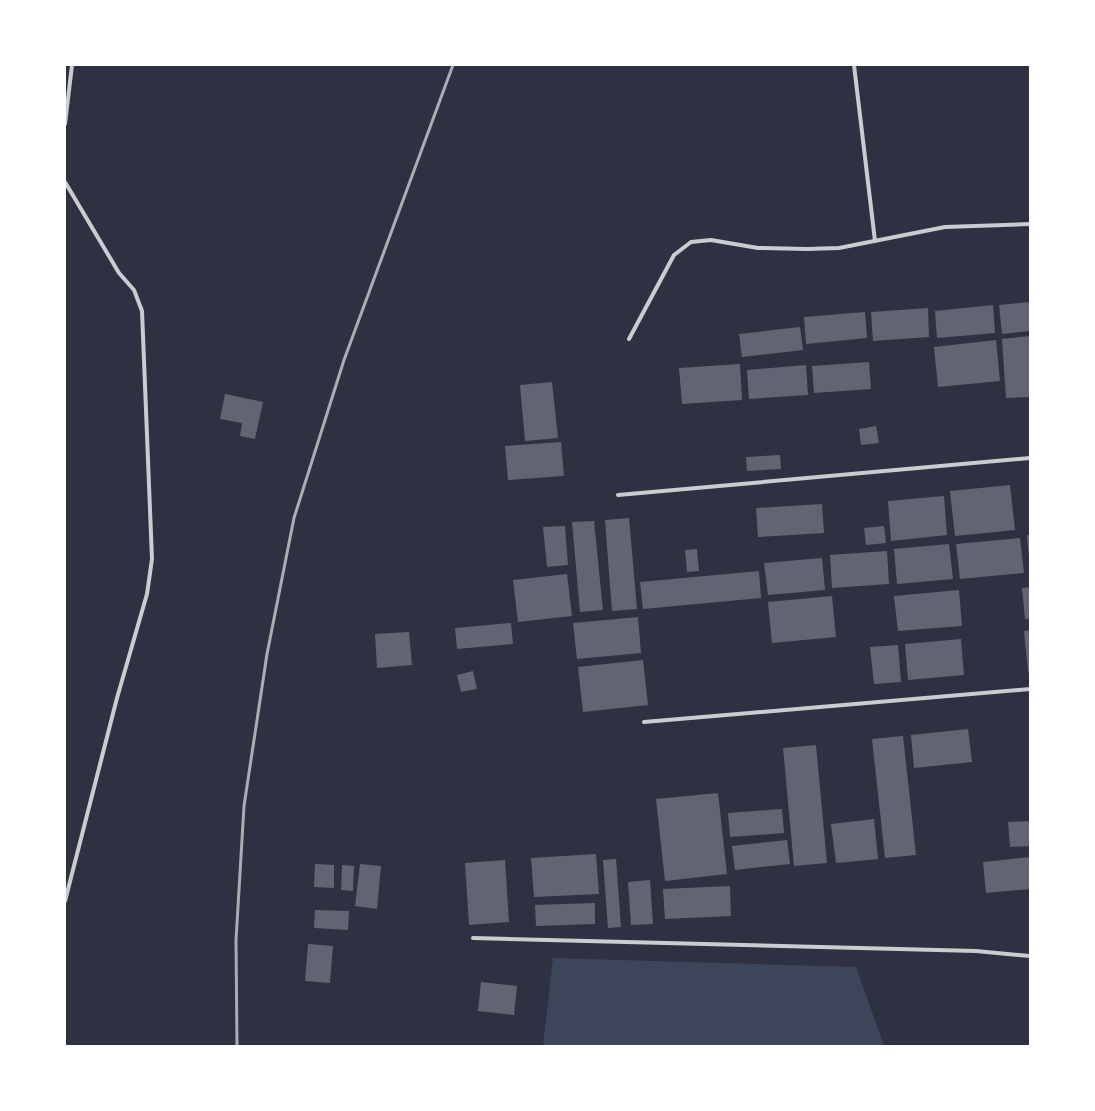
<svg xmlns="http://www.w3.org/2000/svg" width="1095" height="1111" viewBox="0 0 1095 1111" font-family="Figtree,sans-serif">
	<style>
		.green { fill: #3c4559 }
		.building { fill: #626471 }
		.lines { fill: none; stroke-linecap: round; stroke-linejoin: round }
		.minor { stroke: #caccd0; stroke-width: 4 }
		.rail { stroke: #abadb3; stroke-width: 3 }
	</style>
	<rect width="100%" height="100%" fill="#2d3142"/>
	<path class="green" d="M553 958 856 967 884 1046H543Z"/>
	<g class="building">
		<path d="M1030 302V331L1002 334 999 305Z"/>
		<path d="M993 305 995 333 937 338 935 311Z"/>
		<path d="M928 308 929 337 873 341 871 312Z"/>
		<path d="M865 312 867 338 806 344 804 317Z"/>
		<path d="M800 327 803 350 742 357 739 334Z"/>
		<path d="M1030 336V397L1006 398 1002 339Z"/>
		<path d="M996 340 1000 381 938 387 934 347Z"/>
		<path d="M869 362 871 389 814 393 812 366Z"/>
		<path d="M740 364 742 400 682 404 679 368Z"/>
		<path d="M806 365 808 395 749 399 747 370Z"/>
		<path d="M552 382 558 438 525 441 520 385Z"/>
		<path d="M225 394 263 402 255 439 240 436 242 423 220 419Z"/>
		<path d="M876 426 879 443 861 445 859 429Z"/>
		<path d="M561 442 564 476 508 480 505 446Z"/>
		<path d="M780 455 781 469 747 471 746 457Z"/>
		<path d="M1010 485 1015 530 955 536 950 491Z"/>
		<path d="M944 496 947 535 891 541 888 501Z"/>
		<path d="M822 504 824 533 758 537 756 508Z"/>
		<path d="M629 518 637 609 612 611 605 520Z"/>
		<path d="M594 521 603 610 580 612 572 522Z"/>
		<path d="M565 526 568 565 547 567 543 527Z"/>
		<path d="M884 526 886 543 866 545 864 528Z"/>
		<path d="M1027 535H1030V560H1029Z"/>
		<path d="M1020 538 1024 573 960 579 956 544Z"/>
		<path d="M949 544 953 579 897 584 894 549Z"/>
		<path d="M697 549 699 571 687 572 685 550Z"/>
		<path d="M887 551 889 584 832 588 830 555Z"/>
		<path d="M822 558 825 590 768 595 764 563Z"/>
		<path d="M759 571 761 598 643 609 640 582Z"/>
		<path d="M567 574 572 616 518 622 513 580Z"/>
		<path d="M1030 587V619H1025L1022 588Z"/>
		<path d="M959 590 962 626 898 631 894 596Z"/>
		<path d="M832 596 836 637 772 643 768 602Z"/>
		<path d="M638 617 641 653 577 659 573 623Z"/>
		<path d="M511 623 513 644 457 649 455 628Z"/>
		<path d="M1030 630V672H1028L1024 631Z"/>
		<path d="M409 632 412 665 377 668 375 634Z"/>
		<path d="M961 639 964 675 908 680 905 644Z"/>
		<path d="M898 645 901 682 874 684 870 647Z"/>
		<path d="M643 660 648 705 583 712 578 667Z"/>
		<path d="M473 671 477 689 461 692 457 675Z"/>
		<path d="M968 729 972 762 914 768 911 735Z"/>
		<path d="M903 736 916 855 885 858 872 739Z"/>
		<path d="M816 745 827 863 794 866 783 748Z"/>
		<path d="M718 793 727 874 665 881 656 799Z"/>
		<path d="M782 809 784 833 730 837 728 813Z"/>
		<path d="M874 819 878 859 836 863 831 824Z"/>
		<path d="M1030 821V846L1010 847 1008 822Z"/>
		<path d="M787 840 790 864 735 870 732 846Z"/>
		<path d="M596 854 599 894 534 897 531 858Z"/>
		<path d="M1030 857V889L986 893 983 862Z"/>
		<path d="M616 859 621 927 608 928 603 860Z"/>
		<path d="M505 860 509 922 469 925 465 863Z"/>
		<path d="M315 864 334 865V888L314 887Z"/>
		<path d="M360 864 381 866 377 909 355 906Z"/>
		<path d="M342 865 354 866 353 891 341 890Z"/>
		<path d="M650 880 653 924 631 925 628 882Z"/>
		<path d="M730 886 731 916 665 919 663 889Z"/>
		<path d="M595 903V924L536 926 535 905Z"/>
		<path d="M315 910 349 911 348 930 314 928Z"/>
		<path d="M308 944 333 946 330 983 305 981Z"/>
		<path d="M481 982 517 986 514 1015 478 1011Z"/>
	</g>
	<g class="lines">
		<g class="minor">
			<path d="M854 65 875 241"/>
			<path d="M65 124 72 65"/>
			<path d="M65 182 119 273 134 290 142 311 152 559 147 594 117 698 65 901"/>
			<path d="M629 339 674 255 691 242 711 240 758 248 807 249 839 248 945 227 1030 224"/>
			<path d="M618 495 1030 458"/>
			<path d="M644 722 1030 689"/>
			<path d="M473 938 976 951 1030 956"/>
		</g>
		<path class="rail" d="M237 1046 236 940 244 806 267 654 294 518 344 360 453 65"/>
	</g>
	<rect width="1095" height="1111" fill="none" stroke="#ffffff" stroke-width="132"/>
</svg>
